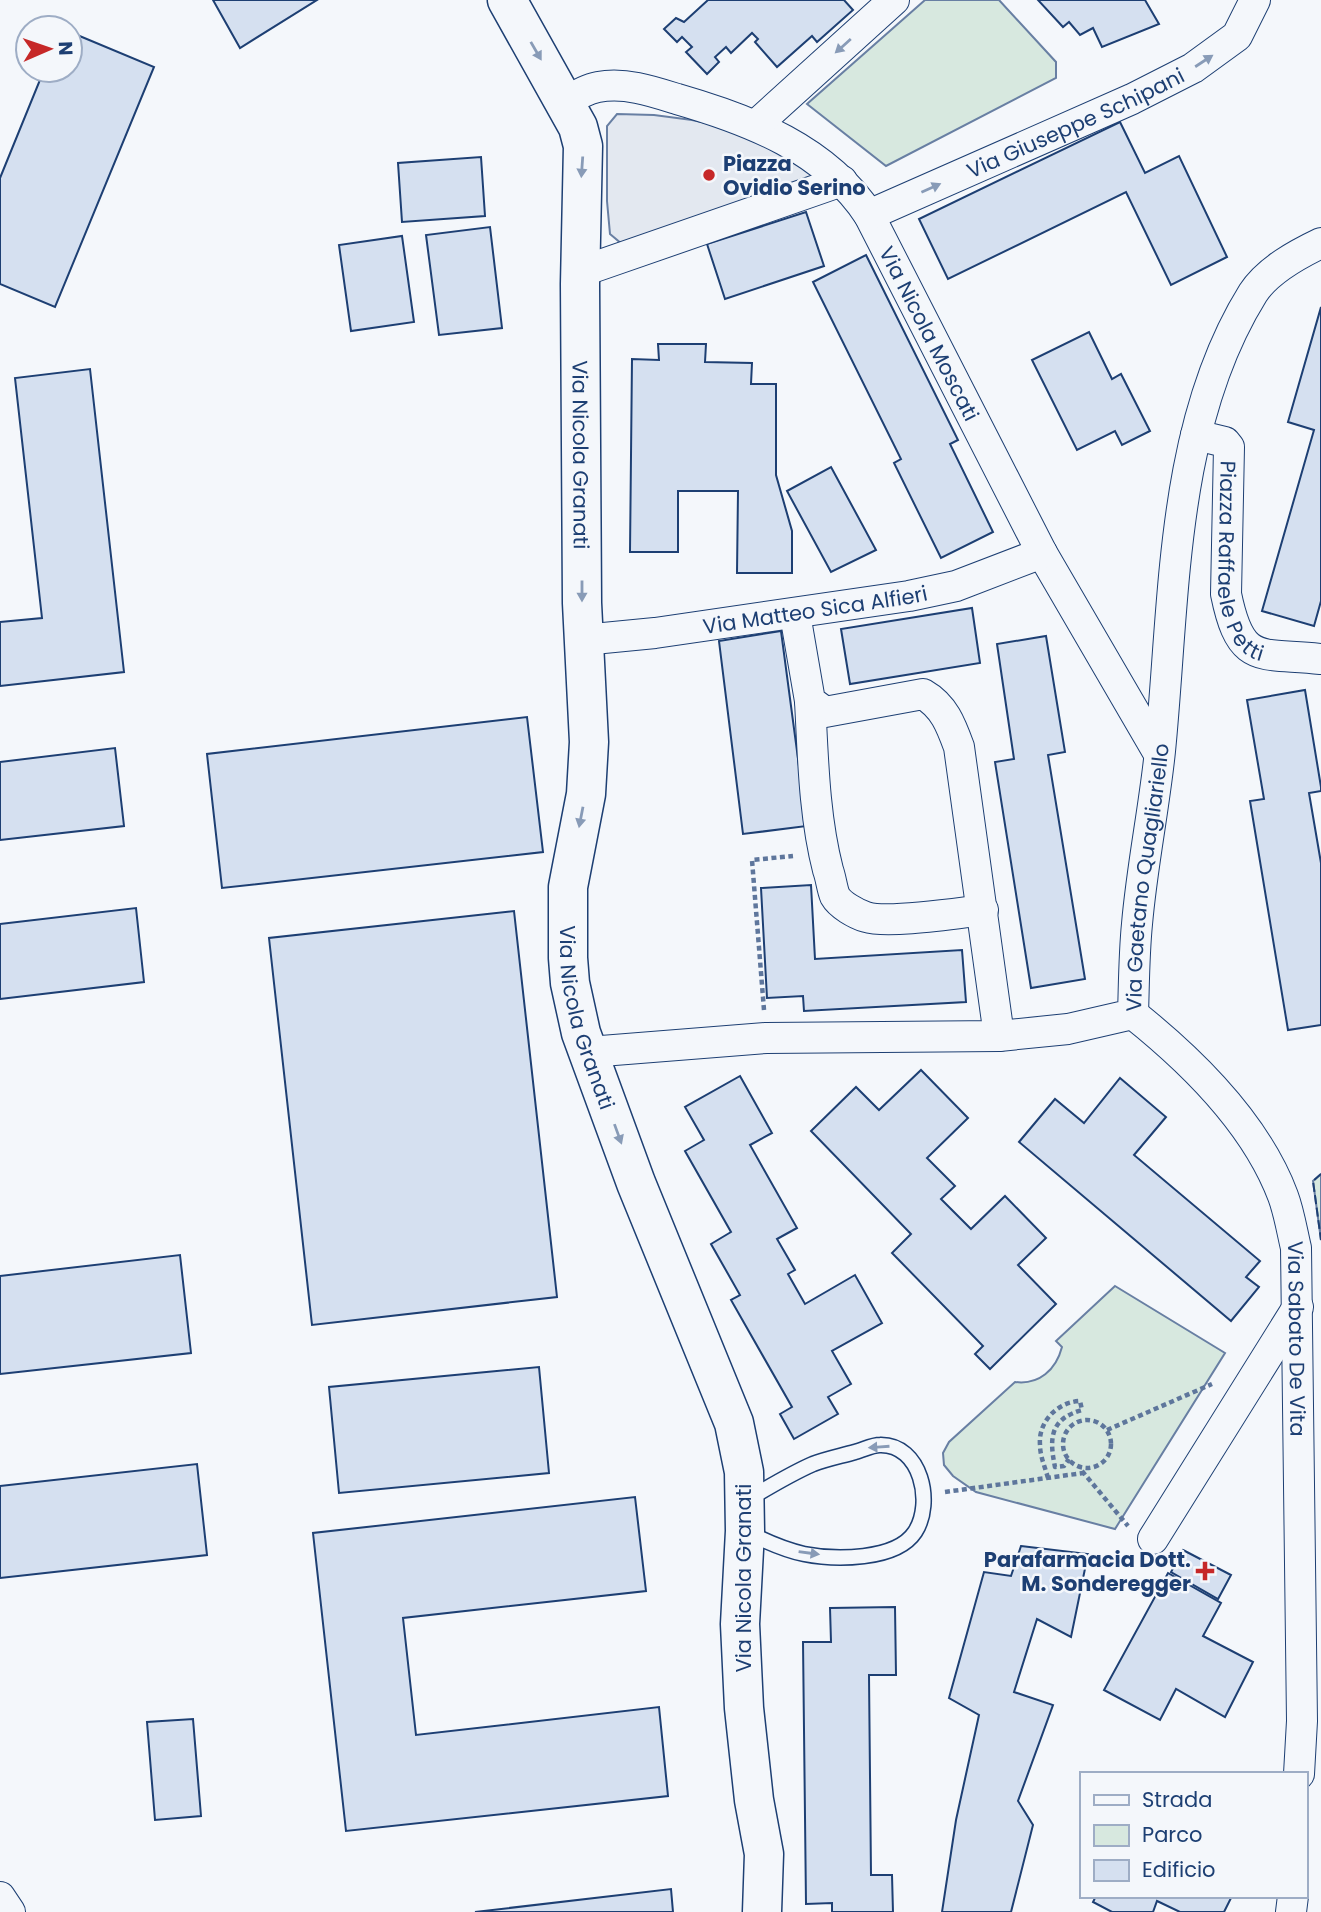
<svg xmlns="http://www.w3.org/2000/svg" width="1321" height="1912" viewBox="0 0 1321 1912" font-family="Poppins,sans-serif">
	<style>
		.green { fill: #d7e8df; stroke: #687fa3; stroke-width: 2 }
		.parking { fill: #e3e8f0; stroke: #687fa3; stroke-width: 2 }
		.building { fill: #d5e0f0; stroke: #1d3f73; stroke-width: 2 }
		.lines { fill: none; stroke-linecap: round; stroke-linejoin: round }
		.lane-casing { stroke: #1d3f73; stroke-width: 17 }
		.street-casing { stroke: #1d3f73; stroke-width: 32 }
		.secondary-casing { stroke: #1d3f73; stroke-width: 41 }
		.path { stroke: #5e769c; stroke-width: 4.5; stroke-dasharray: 5 3.5; stroke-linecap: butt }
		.lane { stroke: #f4f7fb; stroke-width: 14 }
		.street { stroke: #f4f7fb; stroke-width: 30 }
		.secondary { stroke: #f4f7fb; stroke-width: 38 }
		.fence { stroke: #1d3f73; stroke-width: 2; stroke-dasharray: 9 3.5; stroke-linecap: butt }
		.oneway { fill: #889bb7 }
		.poi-dot { fill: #c62828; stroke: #f4f7fb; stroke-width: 2.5 }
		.labels { text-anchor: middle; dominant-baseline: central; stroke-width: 5; stroke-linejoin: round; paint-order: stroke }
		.street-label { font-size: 21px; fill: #1d3f73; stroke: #f4f7fb }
		.poi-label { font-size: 21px; font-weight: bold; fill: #1d3f73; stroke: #f4f7fb; text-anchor: start }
	</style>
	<rect width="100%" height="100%" fill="#f4f7fb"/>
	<g class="green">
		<path d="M925 0H999L1056 62V78L886 166 807 104Z"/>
		<path d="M1321 1174V1240L1313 1181Z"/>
		<path d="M1115 1286 1225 1353 1115 1529 976 1492 953 1476 944 1465 943 1453 949 1442 1015 1382C1039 1385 1056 1370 1062 1347L1056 1341Z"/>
	</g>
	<path class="parking" d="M617 114 654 115 692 120 739 130 813 170 809 181 622 244 610 234 607 201V126Z"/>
	<g class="building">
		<path d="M213 0H317L240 48Z"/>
		<path d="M708 0H844L853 10 817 42 812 36 777 67 755 42 758 39 752 33 731 53 726 47 715 57 719 62 707 74 686 52 692 47 682 37 677 42 664 29 676 18 684 22Z"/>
		<path d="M1038 0H1145L1159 24 1102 47 1093 28 1080 35 1069 22 1063 27Z"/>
		<path d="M70 32 154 67 55 307 0 284V178L44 70H70Z"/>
		<path d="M1120 122 1145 173 1179 156 1227 257 1171 285 1126 192 948 279 919 219Z"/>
		<path d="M481 157 485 216 402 222 398 163Z"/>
		<path d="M806 212 824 266 725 299 707 244Z"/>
		<path d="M490 227 502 328 439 335 426 235Z"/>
		<path d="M402 236 414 322 351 331 339 245Z"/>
		<path d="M866 255 958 440 950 444 993 532 941 558 894 463 901 459 813 282Z"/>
		<path d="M1321 307V601L1314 626 1262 611 1314 430 1288 422Z"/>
		<path d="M1089 332 1112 379 1121 374 1150 431 1122 445 1115 431 1077 450 1032 360Z"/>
		<path d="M658 344H706L705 362 752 363 751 384H776V475L792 531V573H737L738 491H678V552H630L632 359 659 360Z"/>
		<path d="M90 369 124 672 0 686V622L42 618 15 378Z"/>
		<path d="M831 467 876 550 831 572 787 491Z"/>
		<path d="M972 608 980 663 850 684 841 629Z"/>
		<path d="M781 631 807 826 743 834 719 641Z"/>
		<path d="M1046 636 1065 752 1048 755 1085 979 1031 988 995 762 1014 759 997 644Z"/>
		<path d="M1305 690 1321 787V791L1309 793 1321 863V1025L1288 1030 1250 801 1264 799 1247 700Z"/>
		<path d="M527 717 543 852 222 888 207 754Z"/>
		<path d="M115 748 124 826 0 840V762Z"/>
		<path d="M811 885 815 959 962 950 966 1002 804 1011 803 996 767 998 761 888Z"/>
		<path d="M136 908 144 982 0 999V924Z"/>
		<path d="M514 911 557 1297 312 1325 269 938Z"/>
		<path d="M921 1070 968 1118 927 1158 955 1186 941 1199 971 1229 1005 1196 1046 1238 1018 1265 1056 1304 990 1369 975 1354 983 1346 892 1253 911 1234 811 1131 856 1087 879 1110Z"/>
		<path d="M740 1076 772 1133 750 1145 797 1228 777 1239 795 1270 788 1274 805 1304 855 1275 882 1323 832 1351 851 1384 828 1397 838 1414 794 1439 780 1414 792 1407 731 1300 740 1295 711 1244 731 1232 685 1151 704 1140 685 1107Z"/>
		<path d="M1120 1078 1166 1117 1134 1155 1260 1261 1246 1277 1259 1287 1231 1321 1019 1142 1055 1099 1084 1123Z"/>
		<path d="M180 1255 191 1353 0 1374V1276Z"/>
		<path d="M539 1367 549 1473 339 1493 329 1387Z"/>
		<path d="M197 1464 207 1555 0 1578V1486Z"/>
		<path d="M635 1497 646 1591 403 1618 416 1735 659 1707 668 1796 346 1831 313 1533Z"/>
		<path d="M1021 1546 1088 1554 1071 1637 1037 1619 1014 1692 1053 1705 1018 1801 1033 1825 1011 1912H942L956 1820 979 1715 949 1698 984 1572 1011 1576Z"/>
		<path d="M1183 1550 1231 1575 1218 1599 1171 1572Z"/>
		<path d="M1168 1573 1221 1603 1203 1636 1253 1662 1225 1717 1176 1689 1160 1720 1104 1690Z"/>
		<path d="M895 1607 896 1675H869L871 1875H892L893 1912H832V1903L806 1904 803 1642H831L830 1608Z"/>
		<path d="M193 1719 201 1816 155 1820 147 1722Z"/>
		<path d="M671 1889 673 1912H475Z"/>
		<path d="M1096 1896H1232L1224 1912H1180L1157 1901 1153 1912H1112L1093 1902Z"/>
	</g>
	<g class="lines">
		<defs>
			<path id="lane" d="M747 1500C769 1487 790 1474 813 1464 826 1459 841 1456 855 1452 863 1450 872 1445 880 1445 921 1444 934 1503 915 1532 896 1561 834 1560 804 1554 785 1550 767 1542 749 1533"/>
			<g id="street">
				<path id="s1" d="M565 103C575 96 586 89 598 87 625 82 652 91 677 99 750 120 826 149 869 215L1042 553 1159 754"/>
				<path d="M756 125 894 0"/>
				<path id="s2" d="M869 215 1132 99 1193 68 1237 36 1255 0"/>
				<path d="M580 272 842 181"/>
				<path id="s3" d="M1196 435 1225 442 1229 447 1226 594C1241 667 1260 652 1321 659"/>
				<path d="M795 614 810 701 825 712 923 694C944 706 951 725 959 747L999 1036"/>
				<path id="s4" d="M583 640 655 633 909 596 956 586 1042 553"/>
				<path d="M810 701C813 757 814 816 828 870 831 878 832 889 835 896 840 905 856 914 866 917 888 924 957 913 983 910"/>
				<path id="s5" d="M1133 1014C1192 1061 1256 1124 1283 1196 1289 1212 1292 1231 1296 1248L1302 1721 1299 1774"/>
				<path id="s6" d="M589 1052 766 1038 999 1036 1068 1029 1133 1014C1134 985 1134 954 1137 924 1142 866 1154 809 1160 751 1175 600 1170 426 1253 293 1268 270 1298 254 1321 243"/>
				<path d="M1153 1539 1298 1307"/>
				<path d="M0 1897 10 1912"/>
				<path d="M1291 1912 1293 1896"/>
			</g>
			<g id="secondary">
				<path id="s7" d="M507 0 578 127 583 146 580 284 582 603 589 742 586 794 568 887V958L570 983 581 1033 636 1183 734 1423 744 1472 745 1531 740 1624 744 1708 754 1800 764 1854 762 1912"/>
			</g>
		</defs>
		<use href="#lane" class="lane-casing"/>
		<use href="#street" class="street-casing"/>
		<use href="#secondary" class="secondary-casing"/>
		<g class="path">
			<path d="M764 1010 752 860 793 856"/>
			<circle cx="1087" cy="1444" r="24"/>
			<path d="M1107 1430 1212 1384"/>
			<path d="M1082 1471 1128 1526"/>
			<path d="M1048 1478C1045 1467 1040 1456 1040 1445 1038 1422 1057 1402 1080 1401L1082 1410C1050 1419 1049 1438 1055 1467L1064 1466 1069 1459"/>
			<path d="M945 1492 1083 1473"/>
		</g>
		<use href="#lane" class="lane"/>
		<use href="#street" class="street"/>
		<use href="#secondary" class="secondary"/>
		<path class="fence" d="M1321 1174 1313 1181 1321 1240"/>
	</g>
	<defs><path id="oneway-solid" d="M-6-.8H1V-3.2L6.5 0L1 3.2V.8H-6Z" transform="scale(1.75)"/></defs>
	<g class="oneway">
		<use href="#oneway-solid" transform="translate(843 46) rotate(138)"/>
		<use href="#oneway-solid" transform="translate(536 51) rotate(60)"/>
		<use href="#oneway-solid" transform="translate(1204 61) rotate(-33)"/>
		<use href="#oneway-solid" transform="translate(582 167) rotate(94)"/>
		<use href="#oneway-solid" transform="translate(931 188) rotate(-24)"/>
		<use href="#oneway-solid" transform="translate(582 591) rotate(90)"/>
		<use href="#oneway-solid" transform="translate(581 817) rotate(101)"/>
		<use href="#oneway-solid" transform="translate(618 1134) rotate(70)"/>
		<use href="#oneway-solid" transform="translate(879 1447) rotate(176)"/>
		<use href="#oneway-solid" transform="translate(809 1553) rotate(8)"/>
	</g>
	<g class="poi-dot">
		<circle cx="709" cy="175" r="7"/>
		<path d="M1201.5 1560.5h7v7h7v7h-7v7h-7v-7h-7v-7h7z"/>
	</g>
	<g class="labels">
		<g class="street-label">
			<text stroke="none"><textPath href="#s2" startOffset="226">Via Giuseppe Schipani</textPath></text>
			<text stroke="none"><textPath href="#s1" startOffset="480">Via Nicola Moscati</textPath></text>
			<text stroke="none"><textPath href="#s7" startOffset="474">Via Nicola Granati</textPath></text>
			<text stroke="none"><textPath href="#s3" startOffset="154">Piazza Raffaele Petti</textPath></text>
			<text stroke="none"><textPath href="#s4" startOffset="234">Via Matteo Sica Alfieri</textPath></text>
			<text stroke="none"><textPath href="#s6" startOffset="684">Via Gaetano Quagliariello</textPath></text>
			<text stroke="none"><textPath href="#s7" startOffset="1041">Via Nicola Granati</textPath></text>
			<text stroke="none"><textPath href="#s5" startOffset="383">Via Sabato De Vita</textPath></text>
			<text transform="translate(743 1578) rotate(-90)">Via Nicola Granati</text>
		</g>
		<g class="poi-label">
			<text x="723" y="163">Piazza<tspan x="723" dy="24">Ovidio Serino</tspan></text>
			<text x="1191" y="1559" text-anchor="end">Parafarmacia Dott.<tspan x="1191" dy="24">M. Sonderegger</tspan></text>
		</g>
	</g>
	<rect x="1080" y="1772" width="228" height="126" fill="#f4f7fb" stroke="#9eadc5" stroke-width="2"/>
	<rect x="1094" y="1795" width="35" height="10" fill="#f4f7fb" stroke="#9eadc5" stroke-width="2"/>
	<text x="1142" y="1807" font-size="21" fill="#1d3f73">Strada</text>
	<rect x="1094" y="1825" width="35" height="21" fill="#d7e8df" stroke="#9eadc5" stroke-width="2"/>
	<text x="1142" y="1842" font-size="21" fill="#1d3f73">Parco</text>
	<rect x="1094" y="1860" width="35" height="21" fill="#d5e0f0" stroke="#9eadc5" stroke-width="2"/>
	<text x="1142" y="1877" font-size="21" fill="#1d3f73">Edificio</text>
	<g transform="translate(49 49) rotate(88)"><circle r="33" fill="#f4f7fb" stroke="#9eadc5" stroke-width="2"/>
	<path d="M0-5L12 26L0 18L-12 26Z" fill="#c62828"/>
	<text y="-10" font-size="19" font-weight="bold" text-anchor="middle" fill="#1d3f73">N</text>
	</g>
</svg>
